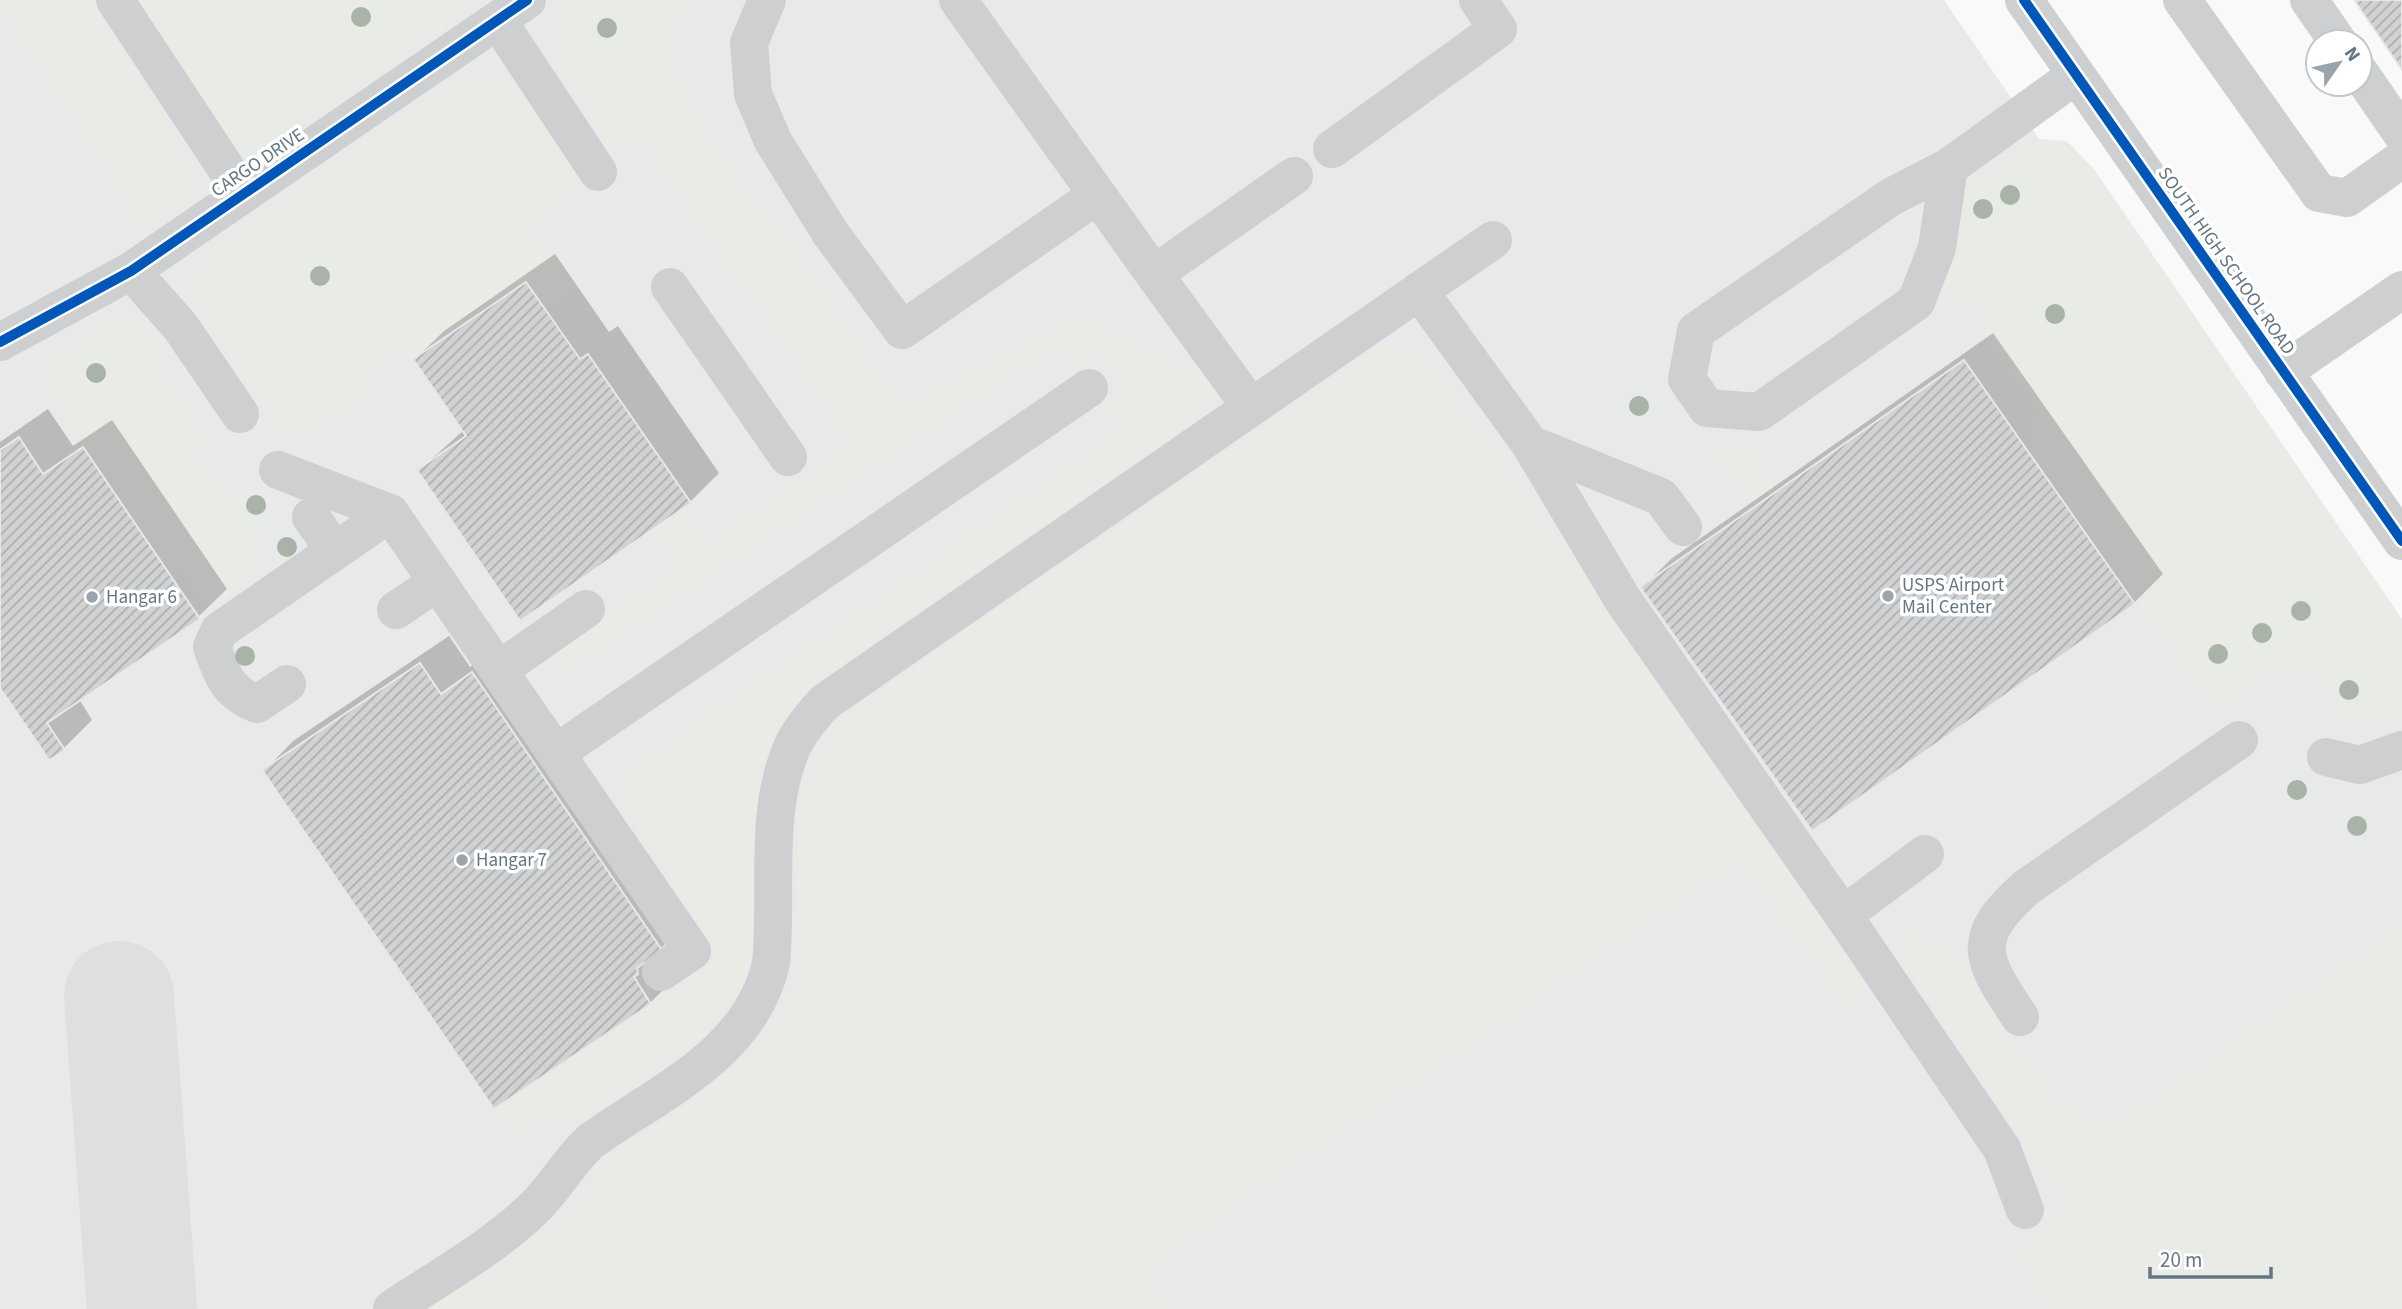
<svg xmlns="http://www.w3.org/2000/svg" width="2402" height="1309" viewBox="0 0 2402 1309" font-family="'Source Sans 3',sans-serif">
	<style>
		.built { fill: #e8e9e9 }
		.grass { fill: #e8ebe6 }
		.shadow { fill: #0003 }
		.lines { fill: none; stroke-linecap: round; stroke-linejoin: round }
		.taxiway { stroke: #dedfe0; stroke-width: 110 }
		.building { fill: url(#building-hatch); stroke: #e8e8e8; stroke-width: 2 }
		.minor { stroke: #cecfd0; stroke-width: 38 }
		.cycleway-casing { stroke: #fff; stroke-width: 15 }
		.cycleway { stroke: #0057b8; stroke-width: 10 }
		.tree { fill: #a9b3a7 }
		.poi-dot { fill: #99a4ac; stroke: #fff; stroke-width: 2.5 }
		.labels { text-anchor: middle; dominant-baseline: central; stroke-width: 7; stroke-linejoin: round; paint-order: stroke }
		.street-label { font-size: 19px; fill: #657683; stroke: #fff }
		.poi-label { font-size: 19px; fill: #657683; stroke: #fff; text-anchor: start }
	</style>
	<defs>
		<pattern id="building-hatch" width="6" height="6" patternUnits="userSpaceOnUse" patternTransform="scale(1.75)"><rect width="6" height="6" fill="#d0d2d3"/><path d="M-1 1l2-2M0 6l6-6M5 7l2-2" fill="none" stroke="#acafb1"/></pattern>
	</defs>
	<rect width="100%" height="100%" fill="#f9f9f9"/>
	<path class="built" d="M0 0H1944L2402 670V1309H0Z"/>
	<g class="grass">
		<path d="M0 0H92L194 165C194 176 195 188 189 198 180 212 153 227 137 225L106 181 108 169 0 11Z"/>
		<path d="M138 0H233L240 11 257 0H309L313 6 322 0H484L271 145C252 150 240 149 226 135Z"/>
		<path d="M573 0H699L693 11 671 27C666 64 669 67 691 96L688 99 751 193H757L902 403 1080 318 1211 375C1211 392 1207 405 1197 420L812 686 767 754 762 777 753 954 743 986 708 1032 687 1050 562 1132 549 1115 514 1138 494 1109 651 1004V1001L719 952 610 786 616 779 1116 433 1100 407 1101 402 1124 385 1103 354 1080 369H1075L1057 343 560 680 547 658 550 651 674 567 682 578 685 577 653 529 686 508 708 541 851 444 641 143C629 149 622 158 609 150L556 60C550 37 552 15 573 0Z"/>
		<path d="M487 74 516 85 525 98 576 170 575 188 529 221 577 291 547 312 525 282 413 359 399 354 371 375 363 396 293 443 279 431 200 310C188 284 193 266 213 246L452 81Z"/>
		<path d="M2041 139 2067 141 2094 169 2402 619V716C2381 729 2366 728 2342 724L2335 714 2341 686 2254 668C2247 692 2245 718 2210 700 2192 691 2170 650 2158 633 2115 572 2072 510 2030 449L2033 407 1978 331 1982 328 1987 311 1960 279 1952 281 1950 288 1953 292H1960L1972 306 1949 301 1940 295V289L1960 193 2023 145Z"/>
		<path d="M130 317 144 321 163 339 161 365 164 374 209 436 192 448 230 506 256 489H264L273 503 271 511 246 529 261 552 257 555 265 567 257 576 206 610 179 569 170 575 46 390 47 370 54 359 105 319Z"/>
		<path d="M1388 344C1408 344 1418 350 1433 363L1772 838 1872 984 1841 1005 1739 860 1146 1267 1174 1309H427L601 1191 591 1173 598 1163C663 1119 778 1056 798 973 803 952 800 931 799 910 796 828 790 777 849 712L1370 351Z"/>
		<path d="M1724 442 1763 452V472L1777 491 1755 506 1716 458 1714 450Z"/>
		<path d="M2402 927V1309H2054L2053 1305 2052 1309 2011 1250 2071 1212 1889 942 1912 930 1931 955 1945 942 2008 1030 1999 1036 2007 1046 2016 1042 2018 1044 2011 1048 2019 1057 2024 1055 2062 1108 2119 1120Z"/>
	</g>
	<g class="shadow">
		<path d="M555 254 609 332 618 326 719 473 690 502 521 619 419 470 464 430 415 359 444 331Z"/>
		<path d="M1993 333 2163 574 2134 603 1813 829 1643 587 1671 559Z"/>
		<path d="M48 409 73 446 112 420 227 589 198 617 79 699 92 720 64 748 49 757 0 686V442Z"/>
		<path d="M449 636 470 667 502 644 690 920 662 947 679 974 650 1003 265 770 293 741Z"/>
	</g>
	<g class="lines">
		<path class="taxiway" d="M119 996 142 1309"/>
	</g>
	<g class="building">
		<path d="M2354 0H2402V70Z"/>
		<path d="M526 282 580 359 588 354 691 503 520 621 417 470 466 436 413 359Z"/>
		<path d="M1964 360 2135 604 1812 831 1640 587Z"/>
		<path d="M19 437 43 474 83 447 200 619 47 723 65 750 49 760 0 688V450Z"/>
		<path d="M420 663 441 694 472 672 662 950 637 968 638 974 634 977 651 1004 494 1109 262 770Z"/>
	</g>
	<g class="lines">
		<g class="minor">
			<path d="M115 0 243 194"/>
			<path d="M767 0 749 43 753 94 773 141 831 234 902 330 1096 196"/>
			<path d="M958 0 1154 274"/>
			<path d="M2024 0 2402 541"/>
			<path d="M2182 0 2319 193 2347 198 2402 159"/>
			<path d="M2309 0 2338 42"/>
			<path d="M498 21 598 172"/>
			<path d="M2360 73 2402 134"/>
			<path d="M1332 149 1498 29 1478 0"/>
			<path d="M1949 167 1937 248 1916 302 1759 412 1707 408 1687 379 1696 331 1891 197 1949 167 2076 75"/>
			<path d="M131 271 180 326 240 414"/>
			<path d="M670 287 788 457"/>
			<path d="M1419 291 1530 444 1661 497 1683 527"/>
			<path d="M0 342 131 271 527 0"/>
			<path d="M2283 372 2402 290"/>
			<path d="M1251 407 1154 274 1294 176"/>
			<path d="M1530 444 1623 600 1843 915 2002 1149 2025 1210"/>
			<path d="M278 470 390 513 692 951 661 972"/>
			<path d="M311 517 335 551"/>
			<path d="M396 610 438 582"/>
			<path d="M499 670 586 609"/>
			<path d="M287 684 257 704C229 693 222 676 212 647L219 631 390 513"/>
			<path d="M556 753 1089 388"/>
			<path d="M2326 757 2360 765 2402 750"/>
			<path d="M1843 915 1925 854"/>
			<path d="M2020 1017C1980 958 1969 938 2027 887L2239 740"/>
			<path d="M392 1309C439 1277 495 1247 536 1206 556 1186 570 1160 591 1141 660 1092 751 1053 771 963 778 892 763 812 793 745 801 729 813 715 825 702L1493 240"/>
		</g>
		<defs>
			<g id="cycleway">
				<path d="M2024 0 2402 541"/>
				<path d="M0 342 131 271 527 0"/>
			</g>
		</defs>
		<use href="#cycleway" class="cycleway-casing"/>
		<use href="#cycleway" class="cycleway"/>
	</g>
	<g class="tree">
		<circle cx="361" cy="17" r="10"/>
		<circle cx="607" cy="28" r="10"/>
		<circle cx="2010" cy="195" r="10"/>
		<circle cx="1983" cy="209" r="10"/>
		<circle cx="320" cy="276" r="10"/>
		<circle cx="2055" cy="314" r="10"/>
		<circle cx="96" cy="373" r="10"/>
		<circle cx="1639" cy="406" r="10"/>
		<circle cx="256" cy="505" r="10"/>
		<circle cx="287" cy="547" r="10"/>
		<circle cx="2301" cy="611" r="10"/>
		<circle cx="2262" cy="633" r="10"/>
		<circle cx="2218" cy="654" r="10"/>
		<circle cx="245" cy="656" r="10"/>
		<circle cx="2349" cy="690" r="10"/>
		<circle cx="2297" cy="790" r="10"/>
		<circle cx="2357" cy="826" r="10"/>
	</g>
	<g class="poi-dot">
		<circle cx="1888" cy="596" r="7"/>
		<circle cx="92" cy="597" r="7"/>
		<circle cx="462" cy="860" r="7"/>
	</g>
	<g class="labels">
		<g class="street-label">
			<text transform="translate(258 163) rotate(-34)">CARGO DRIVE</text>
			<text transform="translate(2226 261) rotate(55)">SOUTH HIGH SCHOOL ROAD</text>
		</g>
		<g class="poi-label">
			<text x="1902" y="585">USPS Airport<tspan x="1902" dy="22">Mail Center</tspan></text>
			<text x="106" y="597">Hangar 6</text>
			<text x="476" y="860">Hangar 7</text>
		</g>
	</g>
	<g transform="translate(2339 63) rotate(56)"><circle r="33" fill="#ffffff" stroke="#c1c8cd" stroke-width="2"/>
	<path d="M0-5L12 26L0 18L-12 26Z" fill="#99a4ac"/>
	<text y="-10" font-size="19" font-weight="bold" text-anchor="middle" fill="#657683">N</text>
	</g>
	<path d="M2150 1267v10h121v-10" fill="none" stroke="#657683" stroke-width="3.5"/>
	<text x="2160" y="1267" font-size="21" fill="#657683" stroke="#ffffff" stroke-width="5" paint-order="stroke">20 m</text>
</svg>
